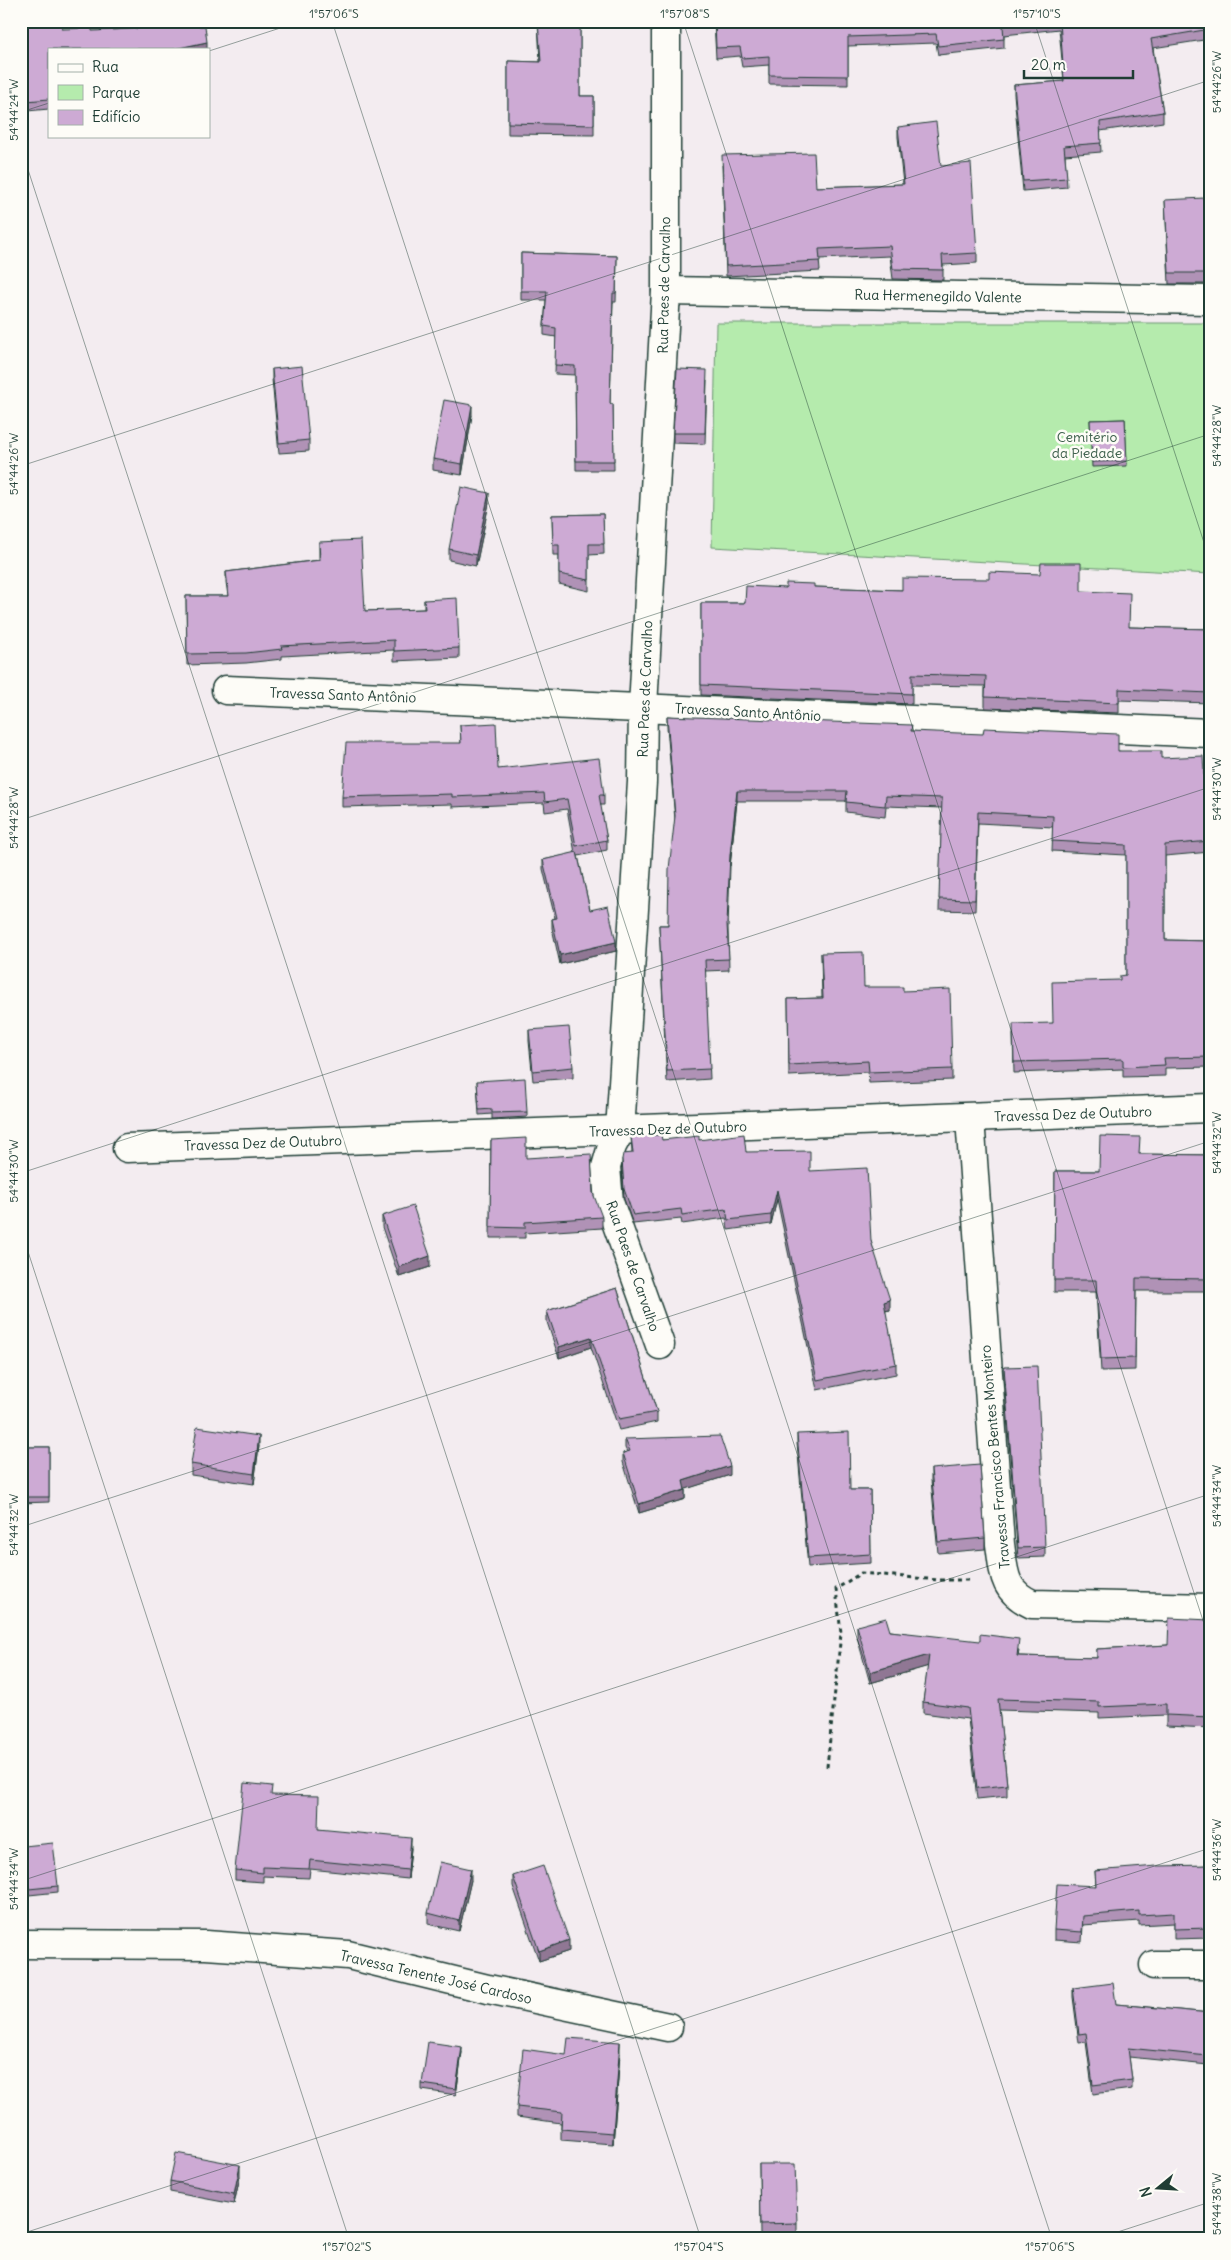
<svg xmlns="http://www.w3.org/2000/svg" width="1231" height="2260" viewBox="0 0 1231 2260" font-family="Delius,sans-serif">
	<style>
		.green { fill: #b5ebad; stroke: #6a9470 }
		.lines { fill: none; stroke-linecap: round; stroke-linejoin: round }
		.minor-casing { stroke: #1f3d34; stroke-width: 31 }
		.path { stroke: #1f3d34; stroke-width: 3; stroke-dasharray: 4 4; stroke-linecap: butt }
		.minor { stroke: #fdfcf7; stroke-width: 28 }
		.wall { fill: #b092b6; stroke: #1f3d34 }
		.shaded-wall { fill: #907794; stroke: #1f3d34 }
		.building { fill: #cdaad4; stroke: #1f3d34 }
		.ticks { fill: none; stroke: #1f3d34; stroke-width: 1; stroke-opacity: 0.45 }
		.labels { text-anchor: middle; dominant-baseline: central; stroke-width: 5; stroke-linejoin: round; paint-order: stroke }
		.street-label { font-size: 14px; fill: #1f3d34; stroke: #fdfcf7 }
		.park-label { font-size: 14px; fill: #3d604c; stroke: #fdfcf7 }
		.neatline { fill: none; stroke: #1f3d34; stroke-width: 2 }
		.ticks-label { font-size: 12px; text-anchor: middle; fill: #1f3d34 }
	</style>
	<rect width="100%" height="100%" fill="#f3ecf0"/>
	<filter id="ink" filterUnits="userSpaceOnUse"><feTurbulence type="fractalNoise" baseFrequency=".02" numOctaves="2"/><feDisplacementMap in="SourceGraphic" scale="10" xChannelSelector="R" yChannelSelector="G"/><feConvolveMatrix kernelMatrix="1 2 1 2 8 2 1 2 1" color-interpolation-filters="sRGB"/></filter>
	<g filter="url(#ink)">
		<path class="green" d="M716 323H1210V574L712 547Z"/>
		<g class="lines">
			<defs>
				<g id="minor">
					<path d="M666 291 1210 300"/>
					<path d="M226 690 1210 733"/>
					<path d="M970 1118 1000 1544C1004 1573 1003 1591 1032 1604L1210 1608"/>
					<path d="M127 1148 1210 1108"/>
					<path d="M660 1345 609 1202 606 1167 612 1146 620 1131 642 782 643 707 666 291V21"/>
					<path d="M21 1944 206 1945 348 1955 488 1989 668 2027"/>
					<path d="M1154 1965H1210"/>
				</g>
			</defs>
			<use href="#minor" class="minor-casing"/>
			<path class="path" d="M827 1767 841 1633 836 1589 861 1573 938 1580H972"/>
			<use href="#minor" class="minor"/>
		</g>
		<g class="wall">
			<path d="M168 21H198L207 49H49V109L27 111 24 85 21 86V26L92 31 168 27Z"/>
			<path d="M538 21H614V23L580 25V96H594V135L508 134V61L540 62Z"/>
			<path d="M714 21H1210V39L1153 48 1163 112V122L1100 131 1101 152 1065 155 1067 187 1023 191 1014 94V85L1064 81 1059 29 1004 35V48L938 55 936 43 848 46V85L769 84V65L742 67 740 56 716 58Z"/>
			<path d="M898 127 941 166 977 253V263L943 265V280L893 279 890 256 819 259 820 271 726 276 722 165 816 187 903 184 898 137Z"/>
			<path d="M1165 200 1208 273V284H1169Z"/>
			<path d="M521 253 617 256 616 302H613L610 404H613L614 470H576L575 375 555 374 556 337 544 335V326L546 300H521Z"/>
			<path d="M272 369 309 440V451L279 453 272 379Z"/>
			<path d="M707 381 705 444 673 443V433Z"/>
			<path d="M472 415 462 475 433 470V459Z"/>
			<path d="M1125 419 1127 466 1092 467 1090 420Z"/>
			<path d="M489 503 476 566 449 560V549Z"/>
			<path d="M603 514 604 554 589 555V591L559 584V555H553L552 515Z"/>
			<path d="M319 542 365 611 424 609V600L459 648V658L394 661V650L282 656V659L246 663 187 665 186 596H228L226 582V572L319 560Z"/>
			<path d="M814 587 902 590 1081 591 1129 627 1210 629V703L1119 700V713L985 708V686L912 685V704L701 695V603H745L786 588Z"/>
			<path d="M667 716 911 731 1118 751 1161 758 1204 775 1210 774V852L1165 856V940L1210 941V1067L1165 1068V1076L1123 1077V1069L1014 1073 1013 1034 1053 1023 1120 980 1126 975V855L1052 851 1053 827 978 823 975 911 939 910 942 808 886 806 885 817 846 812V801H737L730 866 728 928 729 970 705 971 710 1079 667 1082 659 925H668L675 820 667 727Z"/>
			<path d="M460 725 498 769 604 795V805H600L607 840V850L578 856 590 910 616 951 560 964 552 928V919L555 918 543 869V860L575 853 567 809 545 812 544 803 452 807V804L342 807V797L461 743Z"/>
			<path d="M821 953 864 987 903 991 952 1069V1080L869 1083 868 1072 789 1076 788 999 822 998Z"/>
			<path d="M529 1030 573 1067V1078L533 1081 529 1041Z"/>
			<path d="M477 1081 527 1112V1117L492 1119V1114L479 1115Z"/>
			<path d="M631 1136 662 1140H699L746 1152 810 1171 871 1241 890 1310 885 1311 896 1364V1374L817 1390 777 1199 771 1224 728 1230 726 1218 682 1224 681 1219 633 1224 624 1199 622 1169V1159L632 1153Z"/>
			<path d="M491 1140 526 1158 602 1217V1228L525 1233V1238H490Z"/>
			<path d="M1140 1154 1210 1155V1291H1136L1135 1370 1101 1371 1096 1292H1054L1055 1171H1099Z"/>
			<path d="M382 1216 430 1267 399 1277 382 1227Z"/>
			<path d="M617 1288 657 1412V1422L619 1430 591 1347 559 1358 547 1322V1311Z"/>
			<path d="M1004 1367 1045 1547V1557L1018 1558 1004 1376Z"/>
			<path d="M797 1434 850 1490H870L871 1563 808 1567 797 1443Z"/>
			<path d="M625 1439 730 1475 685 1489V1499L639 1513 623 1462V1453L627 1452 625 1448Z"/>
			<path d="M259 1446 254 1484 191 1475V1464Z"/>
			<path d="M21 1447H49V1502L21 1503Z"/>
			<path d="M931 1469 985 1538V1549L938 1553 931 1480Z"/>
			<path d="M1210 1620V1728L1166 1726V1715L1099 1718V1713L999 1710 1007 1785V1796L977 1799 968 1719 923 1713V1702L928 1666 870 1683 857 1637V1626L1019 1650 1018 1656 1097 1658V1649L1168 1645Z"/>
			<path d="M272 1795 318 1829 411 1848 408 1879 310 1869 309 1878 263 1876V1882L235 1880V1870Z"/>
			<path d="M1209 1842H1210V1938L1174 1939V1923L1139 1925V1921L1083 1925 1082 1942 1054 1940V1930L1096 1886 1095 1871 1210 1865Z"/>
			<path d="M24 1846 58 1886V1892L29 1895Z"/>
			<path d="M513 1876 569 1951 539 1961 513 1886Z"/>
			<path d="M471 1880 459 1931 428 1924V1913Z"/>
			<path d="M1073 1988 1116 2004 1210 2013V2088L1208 2065 1129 2057 1132 2080V2089L1093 2094 1086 2042 1079 2043 1073 1997Z"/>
			<path d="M462 2052 456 2095 422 2090V2084Z"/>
			<path d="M620 2053 613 2144 561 2140V2123L517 2117V2107L566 2055Z"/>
			<path d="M759 2164 797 2223V2234L760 2235Z"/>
			<path d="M240 2176 234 2204 170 2192V2181Z"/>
		</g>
		<g class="shaded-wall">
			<path d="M207 42V49H174Z"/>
			<path d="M472 405V415L462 475V464Z"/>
			<path d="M489 493V503L476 566V555Z"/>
			<path d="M737 791V801L730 866V855Z"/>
			<path d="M616 942V951L560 964V955Z"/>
			<path d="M777 1190V1199L771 1224V1215Z"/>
			<path d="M430 1256V1267L399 1277V1267Z"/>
			<path d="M890 1300V1310L884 1311V1302Z"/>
			<path d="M591 1337V1347L559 1358V1347Z"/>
			<path d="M259 1436V1446L254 1484V1474Z"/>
			<path d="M730 1466V1475L683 1490V1481Z"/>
			<path d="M685 1490V1499L639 1513V1504Z"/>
			<path d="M929 1655V1666L870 1683V1672Z"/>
			<path d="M411 1838V1848L408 1879V1870Z"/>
			<path d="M471 1869V1880L459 1931V1921Z"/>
			<path d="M569 1940V1951L539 1961V1951Z"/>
			<path d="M620 2042V2053L613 2144V2133Z"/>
			<path d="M462 2047V2052L456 2095V2089Z"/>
			<path d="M240 2165V2176L234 2204V2194Z"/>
		</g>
		<g class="building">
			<path d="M169 21H198L199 26H205L207 42 174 49H49V99L27 101 24 76H21V26L62 22V29L92 28V31L170 27Z"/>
			<path d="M538 21H580V96H594V125L508 123V61L541 62Z"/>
			<path d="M715 21H1044L1003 26 1004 39 938 46 936 34 848 37V76L769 75V56L742 58 740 47 716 48Z"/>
			<path d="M1060 21H1210V29L1151 39 1163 112 1100 122 1101 143 1064 146 1067 178 1023 181 1014 85 1064 81Z"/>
			<path d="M936 122 941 166 971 163 977 253 942 255 943 270 893 269 890 246 819 249 820 261 726 266 722 155 814 153 816 187 904 184 898 127Z"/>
			<path d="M1204 198 1208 273H1169L1165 200Z"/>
			<path d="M521 253 617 256 616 293H613L610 404H613L614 461H576L575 366 555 365 556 328 544 326 547 291H521Z"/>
			<path d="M302 366 309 440 279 443 272 369Z"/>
			<path d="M677 369 707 370 705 433H673Z"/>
			<path d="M444 400 472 405 462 464 433 459Z"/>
			<path d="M1125 419 1127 461 1092 462 1090 420Z"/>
			<path d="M461 487 489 493 476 555 449 549Z"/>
			<path d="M603 514 604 544H589V580L559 574V545H553L552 515Z"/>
			<path d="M361 540 365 611 425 609 424 600 457 598 459 648 394 651V640L281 646 282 649 246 653 187 654 186 596H229L226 572 320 560 319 542Z"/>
			<path d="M1041 563H1081V591L1130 593 1129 627 1210 629V693L1119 689V703L985 697 986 676 912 674V694L701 685V603H745L746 586 786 588V583L814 584V587L902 590V578L989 579V572L1040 574Z"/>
			<path d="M667 716 912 725 911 731 983 734 984 728 1118 734V751H1161V758L1203 756 1204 775 1210 774V841L1165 845V940L1210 941V1057L1164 1058 1165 1065 1123 1067V1059L1014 1062 1013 1024 1053 1023 1052 982 1120 980V976L1126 975V845L1052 841 1053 816 978 812 975 900 939 899 942 798 886 796 885 806 846 802 847 791H737L730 855 727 924 729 959 705 960 710 1069 667 1071 659 925H668L669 869 675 816Z"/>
			<path d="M496 723 498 769 599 758 604 795H599L607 840 576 846 567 799 545 802 544 793 452 797V794L342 797 346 743H461L460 725Z"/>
			<path d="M577 852 590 910 608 906 616 942 560 955 552 919 557 918 543 860Z"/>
			<path d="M863 952 864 987H903V991L950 989 952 1069 869 1072 868 1061 789 1065 788 999 823 998 821 953Z"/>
			<path d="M569 1027 573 1067 533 1071 529 1030Z"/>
			<path d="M525 1078 527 1112 492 1113V1109L479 1110 477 1081Z"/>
			<path d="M744 1134 746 1152 810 1151V1171L867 1168 871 1241 890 1300 884 1302 896 1364 817 1380 777 1190 771 1215 728 1220 726 1209 682 1215 681 1209 633 1215 624 1189 622 1159 623 1154 633 1153 631 1136 661 1135 662 1140 699 1136V1140Z"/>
			<path d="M1100 1136 1140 1137 1139 1154 1210 1155V1279L1136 1278 1135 1358 1101 1359 1096 1280H1054L1055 1171H1099Z"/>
			<path d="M526 1138V1158L591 1154 593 1193 602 1217 525 1222V1228L490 1227 491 1140Z"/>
			<path d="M413 1206 430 1256 399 1267 382 1216Z"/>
			<path d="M617 1288 657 1412 619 1419 591 1337 559 1347 547 1311Z"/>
			<path d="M1037 1366 1045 1547 1018 1548 1004 1367Z"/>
			<path d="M197 1427 259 1436 254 1474 191 1464Z"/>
			<path d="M849 1432 850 1490H870L871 1554 808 1558 797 1434Z"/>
			<path d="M720 1436 730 1466 683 1481 685 1490 639 1504 623 1453 630 1451 625 1439Z"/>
			<rect x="21" y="1447" width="28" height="50"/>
			<path d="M980 1465 985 1538 938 1542 931 1469Z"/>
			<path d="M886 1618 890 1631 980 1641V1634L1019 1639 1017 1656 1097 1658V1649L1168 1645 1169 1618 1210 1620V1717L1166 1715V1704L1099 1707V1702L998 1699 1007 1785 977 1788 968 1708 923 1702 929 1655 870 1672 857 1626Z"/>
			<path d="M244 1783 272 1786 271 1795 319 1796 318 1829 411 1838 408 1870 310 1860 309 1869 263 1867V1873L235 1870Z"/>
			<path d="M53 1843 58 1886 29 1889 24 1846Z"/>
			<path d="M440 1862 471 1869 459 1921 428 1913Z"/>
			<path d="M1210 1865V1928L1174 1929V1913L1139 1915V1911L1083 1916 1082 1932 1054 1930 1057 1884 1096 1886 1095 1871 1157 1866Z"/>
			<path d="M543 1866 569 1940 539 1951 513 1876Z"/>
			<path d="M1113 1983 1116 2004 1210 2013V2078L1208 2056 1128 2048 1132 2080 1093 2085 1086 2033 1079 2034 1073 1988Z"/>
			<path d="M568 2038 620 2042 613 2133 561 2129 562 2112 517 2107 523 2049 566 2055Z"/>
			<path d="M428 2042 462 2047 456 2089 422 2084Z"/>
			<path d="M176 2153 240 2165 234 2194 170 2181Z"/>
			<path d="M759 2164H795L797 2223 760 2224Z"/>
		</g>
	</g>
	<path class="ticks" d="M332 21 1052 2239M683 21 1210 1642M1034 21 1210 561M209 51 302 21M21 112 49 103M21 148 701 2239M21 466 1210 80M21 820 1210 434M21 1173 1210 787M21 1230 349 2239M21 1527 1210 1141M21 1881 1210 1494M21 2234 1210 1848M1096 2239 1210 2202"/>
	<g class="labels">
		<g class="street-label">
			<text transform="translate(664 285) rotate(-89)">Rua Paes de Carvalho</text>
			<text transform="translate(938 296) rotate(1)">Rua Hermenegildo Valente</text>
			<text transform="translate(645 689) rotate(-88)">Rua Paes de Carvalho</text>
			<text transform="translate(343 695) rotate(2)">Travessa Santo Antônio</text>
			<text transform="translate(748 712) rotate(3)">Travessa Santo Antônio</text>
			<text transform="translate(1073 1114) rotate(-2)">Travessa Dez de Outubro</text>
			<text transform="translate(668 1129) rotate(-2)">Travessa Dez de Outubro</text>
			<text transform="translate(263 1143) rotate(-2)">Travessa Dez de Outubro</text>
			<text transform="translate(633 1266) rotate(71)">Rua Paes de Carvalho</text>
			<text transform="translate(995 1457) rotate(-95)">Travessa Francisco Bentes Monteiro</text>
			<text transform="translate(436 1977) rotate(13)">Travessa Tenente José Cardoso</text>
		</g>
		<g class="park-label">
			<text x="1087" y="437">Cemitério<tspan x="1087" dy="16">da Piedade</tspan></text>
		</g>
	</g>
	<rect width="1231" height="2260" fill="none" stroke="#fdfcf7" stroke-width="55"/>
	<rect x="48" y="48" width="162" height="90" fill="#fdfcf7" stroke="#a4b0a9"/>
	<rect x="58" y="64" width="25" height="8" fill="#fdfcf7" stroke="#a4b0a9"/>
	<text x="92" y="72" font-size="15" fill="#1f3d34">Rua</text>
	<rect x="58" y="85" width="25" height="15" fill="#b5ebad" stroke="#a4b0a9"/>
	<text x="92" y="98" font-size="15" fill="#1f3d34">Parque</text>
	<rect x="58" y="110" width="25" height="15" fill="#cdaad4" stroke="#a4b0a9"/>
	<text x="92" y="122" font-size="15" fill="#1f3d34">Edifício</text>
	<g transform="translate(1158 2188) rotate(252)" stroke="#fdfcf7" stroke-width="4" paint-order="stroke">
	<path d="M0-4L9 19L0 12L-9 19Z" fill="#1f3d34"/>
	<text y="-8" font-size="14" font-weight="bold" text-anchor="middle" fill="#1f3d34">N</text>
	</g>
	<path d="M1024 70v8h109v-8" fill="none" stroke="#1f3d34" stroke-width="2.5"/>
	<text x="1031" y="70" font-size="15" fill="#1f3d34" stroke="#fdfcf7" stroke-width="4" paint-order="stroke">20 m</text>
	<rect x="28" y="28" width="1176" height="2204" class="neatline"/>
	<g class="ticks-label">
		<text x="334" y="18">1°57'06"S</text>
		<text x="685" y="18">1°57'08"S</text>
		<text x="1037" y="18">1°57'10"S</text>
		<text transform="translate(1217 82) rotate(-90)" y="4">54°44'26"W</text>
		<text transform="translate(14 110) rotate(-90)" y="4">54°44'24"W</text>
		<text transform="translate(1217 436) rotate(-90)" y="4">54°44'28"W</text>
		<text transform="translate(14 464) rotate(-90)" y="4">54°44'26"W</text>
		<text transform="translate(1217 789) rotate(-90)" y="4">54°44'30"W</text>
		<text transform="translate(14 818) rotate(-90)" y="4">54°44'28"W</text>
		<text transform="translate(1217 1143) rotate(-90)" y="4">54°44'32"W</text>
		<text transform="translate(14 1171) rotate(-90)" y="4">54°44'30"W</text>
		<text transform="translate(1217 1496) rotate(-90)" y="4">54°44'34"W</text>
		<text transform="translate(14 1525) rotate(-90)" y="4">54°44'32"W</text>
		<text transform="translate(1217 1850) rotate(-90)" y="4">54°44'36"W</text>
		<text transform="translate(14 1879) rotate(-90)" y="4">54°44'34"W</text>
		<text transform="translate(1217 2204) rotate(-90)" y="4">54°44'38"W</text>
		<text x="347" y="2251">1°57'02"S</text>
		<text x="699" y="2251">1°57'04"S</text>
		<text x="1050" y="2251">1°57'06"S</text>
	</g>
</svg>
